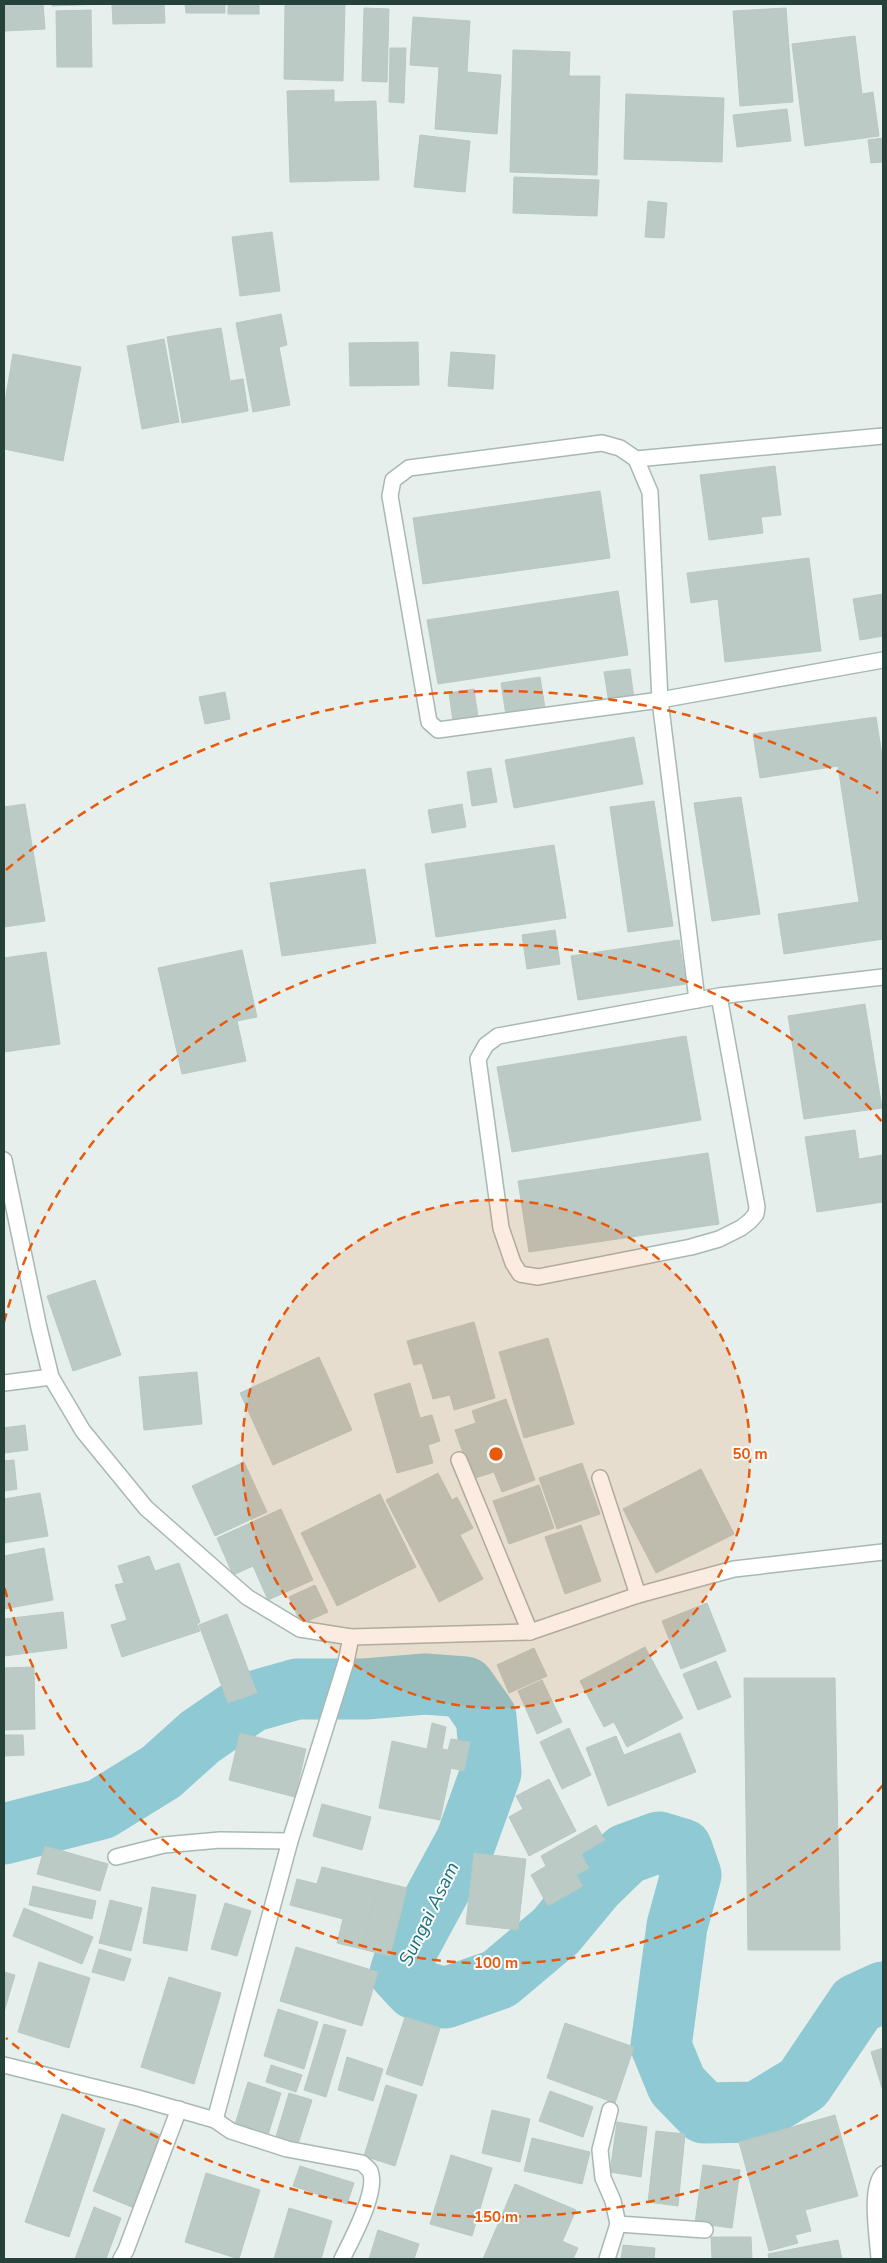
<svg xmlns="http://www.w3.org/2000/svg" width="887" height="2263" viewBox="0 0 887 2263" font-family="'Nunito Sans',sans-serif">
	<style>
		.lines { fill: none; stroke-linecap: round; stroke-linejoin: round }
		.river { stroke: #8ec9d4; stroke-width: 61 }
		.building { fill: #bbcac4; stroke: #b8c9c2 }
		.minor-casing { stroke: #a8b8b2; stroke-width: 18 }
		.minor { stroke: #fff; stroke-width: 15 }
		.ring { fill: none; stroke: #e8590c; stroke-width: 2.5; stroke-dasharray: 9 6 }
		.labels { text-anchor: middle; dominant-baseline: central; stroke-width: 4; stroke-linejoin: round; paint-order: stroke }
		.water-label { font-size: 19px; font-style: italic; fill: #1c6f80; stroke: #f7fbf9 }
		.centre { fill: #e8590c; stroke: #f7fbf9; stroke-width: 2.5 }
		.ring-label { font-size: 15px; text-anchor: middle; font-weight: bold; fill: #e8590c; stroke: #f7fbf9; stroke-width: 4; stroke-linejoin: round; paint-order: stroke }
	</style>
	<rect width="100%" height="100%" fill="#e6efeb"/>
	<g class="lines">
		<path class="river" d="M4 1834 101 1809 161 1772 200 1737 251 1702 297 1689H365L425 1684 465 1687 486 1717 491 1772 466 1841 409 1946 400 1973 415 1989 445 1998 499 1979 556 1931 595 1884 626 1854 659 1842 682 1849 691 1875 677 1926 661 2046 677 2085 704 2113 757 2112 803 2084 857 2004 883 1992"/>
	</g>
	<g class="building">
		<path d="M4 4H43L45 29 4 31Z"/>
		<path d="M52 4H103L52 6Z"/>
		<path d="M112 4H164L165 23 113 24Z"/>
		<path d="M185 4H225V13H186Z"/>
		<rect x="228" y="4" width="31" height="10"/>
		<path d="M285 4H345L343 81 284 79Z"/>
		<path d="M364 8 389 9 387 82 362 81Z"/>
		<path d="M786 8 793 102 740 106 733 11Z"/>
		<path d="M91 10 92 67H57L56 11Z"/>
		<path d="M413 17 470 21 467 72 501 75 497 134 435 129 439 67 410 65Z"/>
		<path d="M855 36 862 94 873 92 879 136 805 146 792 44Z"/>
		<path d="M390 48H406L404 103 389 102Z"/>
		<path d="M513 50 570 52 569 76H600L597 175 510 172Z"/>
		<path d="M334 90V102L376 101 379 180 290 182 287 91Z"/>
		<path d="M626 94 724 98 722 162 624 159Z"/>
		<path d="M787 109 791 141 737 147 733 115Z"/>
		<path d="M420 135 470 141 465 192 414 187Z"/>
		<path d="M883 138V162L871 163 868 140Z"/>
		<path d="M514 177 599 180 597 216 513 213Z"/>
		<path d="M648 201 667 203 664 238 645 237Z"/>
		<path d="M272 232 280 291 240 296 232 237Z"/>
		<path d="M281 314 287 345 279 347 290 405 253 412 236 323Z"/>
		<path d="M221 328 230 381 243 379 248 411 182 423 167 337Z"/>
		<path d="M164 339 179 422 142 429 127 346Z"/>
		<path d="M418 342 419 385 350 386 349 343Z"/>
		<path d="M451 352 495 355 493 389 448 386Z"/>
		<path d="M13 354 81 367 63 461 4 449V407Z"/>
		<path d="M775 466 781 515 761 517 763 533 709 540 700 475Z"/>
		<path d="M600 491 610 558 423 584 413 518Z"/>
		<path d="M809 558 821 651 725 662 718 599 691 603 687 573Z"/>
		<path d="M618 591 628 655 438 684 427 620Z"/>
		<path d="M883 594V636L860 640 853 599Z"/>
		<path d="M630 669 634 699 609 703 604 672Z"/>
		<path d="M540 677 545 708 506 715 501 683Z"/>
		<path d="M474 689 478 717 453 721 449 693Z"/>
		<path d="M225 692 230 719 205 724 199 697Z"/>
		<path d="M876 717 883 762V939L784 954 778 914 859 902 838 766 760 778 753 734Z"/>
		<path d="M634 737 643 784 514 808 505 760Z"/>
		<path d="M491 768 497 802 472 806 467 772Z"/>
		<path d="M741 797 760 914 712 921 694 803Z"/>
		<path d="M654 801 673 926 628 932 610 807Z"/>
		<path d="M25 804 45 921 4 927V807Z"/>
		<path d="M462 804 466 827 432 833 428 810Z"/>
		<path d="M554 845 566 918 436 937 425 864Z"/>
		<path d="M365 869 376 943 282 956 270 883Z"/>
		<path d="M555 930 560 964 527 969 522 935Z"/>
		<path d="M679 940 686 984 578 1000 571 956Z"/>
		<path d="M242 950 257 1017 237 1021 246 1061 182 1074 158 968Z"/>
		<path d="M46 952 60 1044 4 1052V958Z"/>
		<path d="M865 1004 882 1108 804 1119 788 1016Z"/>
		<path d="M686 1036 701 1120 512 1152 497 1067Z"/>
		<path d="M855 1130 859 1159 883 1155V1202L817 1212 805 1137Z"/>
		<path d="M708 1153 719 1224 529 1252 518 1181Z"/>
		<path d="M95 1280 121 1355 73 1371 47 1296Z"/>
		<path d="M474 1322 495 1398 454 1410 450 1395 433 1399 422 1363 414 1365 407 1341Z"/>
		<path d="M548 1338 574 1424 524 1438 499 1352Z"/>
		<path d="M319 1357 352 1430 273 1465 240 1393Z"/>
		<path d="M197 1372 202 1424 144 1430 139 1377Z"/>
		<path d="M410 1383 420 1418 432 1415 440 1441 428 1445 433 1463 397 1473 374 1394Z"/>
		<path d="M506 1399 535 1480 502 1492 494 1472 472 1479 455 1430 476 1423 472 1411Z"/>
		<path d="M25 1425 28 1450 4 1453V1428Z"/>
		<path d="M14 1460 17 1489 4 1491V1461Z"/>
		<path d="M244 1462 267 1512 215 1536 192 1486Z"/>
		<path d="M582 1463 600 1514 557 1529 539 1478Z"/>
		<path d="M701 1469 734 1534 656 1573 623 1509Z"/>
		<path d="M438 1473 452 1500 457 1497 473 1528 460 1535 483 1579 439 1602 386 1500Z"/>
		<path d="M539 1485 554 1528 509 1544 493 1501Z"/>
		<path d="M40 1493 48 1536 4 1543V1499Z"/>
		<path d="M380 1494 416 1567 337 1606 301 1533Z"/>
		<path d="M281 1509 313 1580 268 1600 253 1566 233 1575 217 1538Z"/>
		<path d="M581 1525 601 1581 565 1594 545 1537Z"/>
		<path d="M44 1548 53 1600 4 1609V1556Z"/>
		<path d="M149 1556 155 1571 179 1563 200 1622 197 1624 200 1631 122 1657 111 1625 127 1620 115 1585 124 1583 118 1566Z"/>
		<path d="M315 1585 328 1612 301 1624 289 1597Z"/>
		<path d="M707 1603 726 1651 681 1669 662 1621Z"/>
		<path d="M63 1612 67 1648 4 1656V1619Z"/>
		<path d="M227 1614 257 1693 228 1703 199 1625Z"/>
		<path d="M645 1647 683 1718 627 1747 614 1722 604 1727 580 1681Z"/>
		<path d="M534 1648 547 1676 509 1693 497 1665Z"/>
		<path d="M716 1661 731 1697 698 1710 683 1674Z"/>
		<path d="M34 1667 35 1729 4 1730V1668Z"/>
		<path d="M744 1678H835L840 1950H748Z"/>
		<path d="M542 1680 562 1722 537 1734 518 1691Z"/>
		<path d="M432 1723 446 1727 442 1749 448 1750 451 1739 470 1742 464 1771 451 1768 440 1820 379 1808 392 1741 427 1749Z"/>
		<path d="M569 1728 591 1775 562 1789 540 1742Z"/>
		<path d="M240 1733 306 1749 295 1797 229 1780Z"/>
		<path d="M680 1733 696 1772 608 1806 586 1748 616 1736 624 1755Z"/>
		<path d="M4 1735H23L24 1755 4 1756Z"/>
		<path d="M549 1779 576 1831 529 1856 509 1817 523 1809 516 1796Z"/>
		<path d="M322 1804 371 1817 362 1850 313 1836Z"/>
		<path d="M596 1825 605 1840 581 1854 589 1868 576 1875 583 1886 548 1906 531 1875 546 1866 541 1856Z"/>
		<path d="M45 1846 108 1864 100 1891 37 1874Z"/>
		<path d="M474 1853 526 1859 518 1930 466 1924Z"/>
		<path d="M322 1867 379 1881 362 1949 337 1943 343 1919 290 1905 297 1879 317 1884Z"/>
		<path d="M379 1881 407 1888 390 1956 362 1949Z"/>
		<path d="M33 1886 96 1901 92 1919 29 1905Z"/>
		<path d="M152 1887 196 1895 187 1951 143 1943Z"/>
		<path d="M110 1900 142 1908 131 1951 99 1943Z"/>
		<path d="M225 1903 251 1911 237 1956 211 1949Z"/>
		<path d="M24 1908 93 1937 82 1964 13 1936Z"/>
		<path d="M296 1947 378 1972 362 2026 280 2001Z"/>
		<path d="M99 1949 131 1959 124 1981 92 1972Z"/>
		<path d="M39 1962 90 1978 69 2048 18 2032Z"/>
		<path d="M4 1972 15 1975 4 2012Z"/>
		<path d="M169 1977 221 1993 194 2084 141 2067Z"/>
		<path d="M278 2009 318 2022 304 2069 264 2056Z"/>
		<path d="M405 2017 440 2028 422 2086 386 2074Z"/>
		<path d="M565 2023 634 2047 615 2103 547 2078Z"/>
		<path d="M324 2024 346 2030 326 2097 304 2090Z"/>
		<path d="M883 2048V2091L871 2052Z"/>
		<path d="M347 2057 383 2069 373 2101 338 2090Z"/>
		<path d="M271 2065 302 2075 296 2092 266 2082Z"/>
		<path d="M248 2082 281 2093 267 2138 234 2128Z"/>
		<path d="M386 2085 417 2095 395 2166 364 2156Z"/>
		<path d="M550 2091 593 2107 583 2137 539 2121Z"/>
		<path d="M289 2093 312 2100 297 2147 275 2140Z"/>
		<path d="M492 2110 530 2119 520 2162 482 2153Z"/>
		<path d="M62 2114 105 2129 69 2237 25 2222Z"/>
		<path d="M835 2115 858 2196 805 2210 811 2231 795 2235 798 2243 769 2251 739 2142Z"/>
		<path d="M121 2119 163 2136 134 2208 93 2191Z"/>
		<path d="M617 2122 647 2127 641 2177 610 2172Z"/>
		<path d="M656 2131 685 2134 678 2206 648 2202Z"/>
		<path d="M532 2138 590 2152 582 2184 524 2171Z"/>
		<path d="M451 2155 492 2168 472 2236 430 2224Z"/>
		<path d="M703 2165 740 2170 732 2228 695 2223Z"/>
		<path d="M300 2166 354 2183 347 2204 293 2186Z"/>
		<path d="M206 2173 260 2190 239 2259 185 2242Z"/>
		<path d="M515 2184 576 2210 562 2242 502 2215Z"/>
		<path d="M94 2207 121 2218 106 2259H75Z"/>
		<path d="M289 2208 332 2221 321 2259H274Z"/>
		<path d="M502 2215 578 2248 573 2259H483Z"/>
		<path d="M378 2230 419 2244 414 2259H369Z"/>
		<path d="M711 2237H751L752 2259H712Z"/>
		<path d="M838 2240 842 2259H769L768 2254Z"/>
		<path d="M623 2245 655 2248 654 2259H621Z"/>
	</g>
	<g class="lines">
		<defs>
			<g id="minor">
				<path d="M602 443 620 448 636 459 650 492 660 700 438 730 429 722 390 496 393 480 409 468Z"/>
				<path d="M636 459 883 436"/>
				<path d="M719 996 757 1207 756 1214 750 1221 741 1228 719 1239 691 1247 538 1277 520 1274 513 1263 501 1228 478 1059 486 1045 498 1036 697 1000 719 996 883 977"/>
				<path d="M697 1000 660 700 883 660"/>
				<path d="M4 1160 39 1328 51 1377 83 1431 146 1508 247 1597 300 1629 351 1637 530 1632 638 1595 734 1569 883 1552"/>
				<path d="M4 1383 51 1377"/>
				<path d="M459 1460 530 1632"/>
				<path d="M600 1478 638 1595"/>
				<path d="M116 1857 164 1845 220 1840 290 1841"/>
				<path d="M4 2065 138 2098 215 2120 231 2131 287 2149 362 2163C364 2165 368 2168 370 2171 379 2190 351 2241 342 2259"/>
				<path d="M215 2120 290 1841 346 1662 351 1637"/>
				<path d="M618 2224 705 2230"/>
				<path d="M121 2259 126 2250 179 2109"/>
				<path d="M607 2259 618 2224 613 2201 603 2178 600 2150 610 2110"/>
				<path d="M879 2259C878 2239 869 2188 883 2174"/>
			</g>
		</defs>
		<use href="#minor" class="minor-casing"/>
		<use href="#minor" class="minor"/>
	</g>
	<circle cx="496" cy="1454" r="254" fill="#e8590c" fill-opacity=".12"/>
	<g class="ring">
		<circle cx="496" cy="1454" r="254"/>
		<path d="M883 1785A509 509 0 0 1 4 1586M4 1322A509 509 0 0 1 883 1123"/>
		<path d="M878 2115A763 763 0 0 1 6 2038M6 870A763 763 0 0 1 878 793"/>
	</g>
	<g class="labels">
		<g class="water-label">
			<text transform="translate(429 1914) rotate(-64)">Sungai Asam</text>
		</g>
	</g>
	<circle cx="496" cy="1454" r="8" class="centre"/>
	<g class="ring-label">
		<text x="750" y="1459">50 m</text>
		<text x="496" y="1968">100 m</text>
		<text x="496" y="2222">150 m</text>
	</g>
	<rect width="887" height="2263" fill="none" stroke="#24423a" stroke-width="10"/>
</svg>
